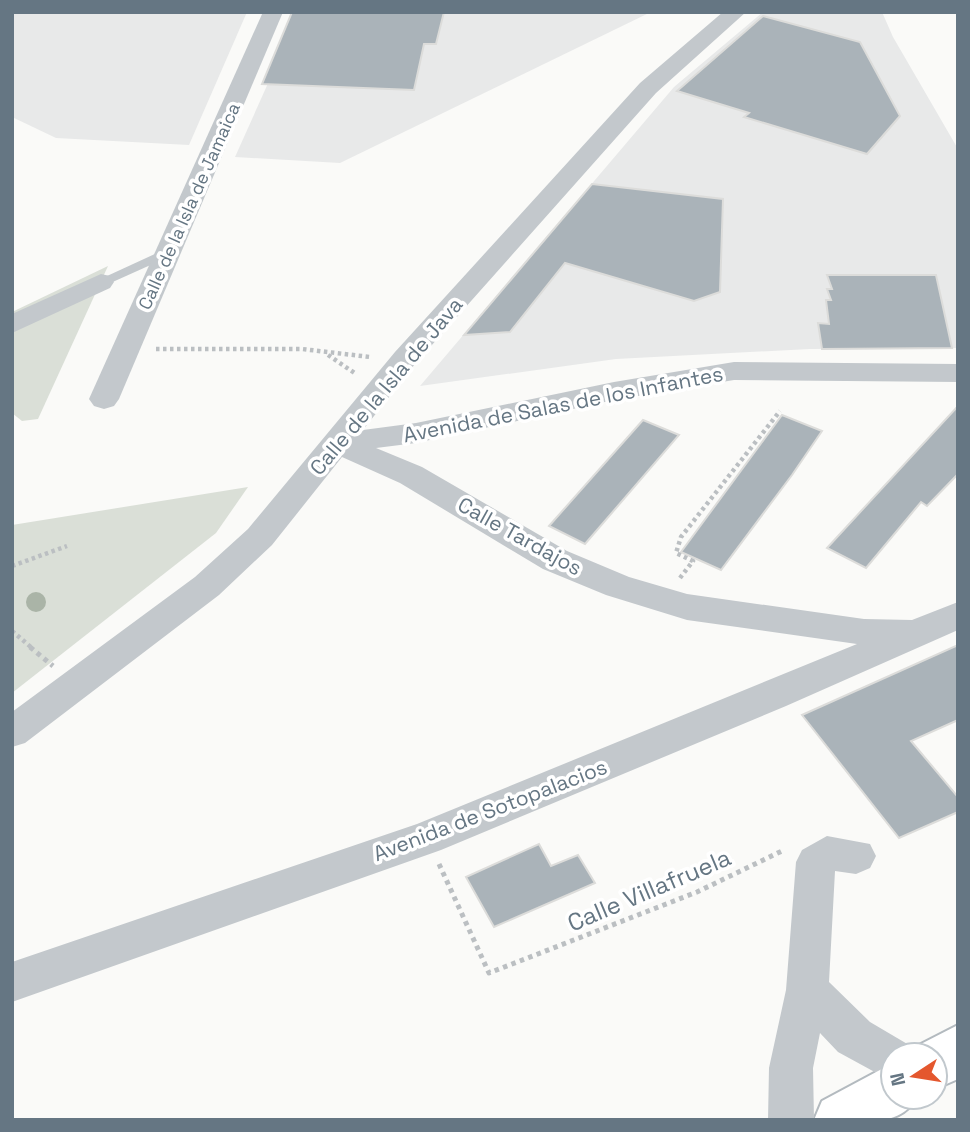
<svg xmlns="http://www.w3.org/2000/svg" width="970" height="1132" viewBox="0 0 970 1132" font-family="'Space Grotesk',sans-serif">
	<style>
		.built { fill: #e8e9e9 }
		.green { fill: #dadfd7 }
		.building { fill: #aab3b9; stroke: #dcdcda; stroke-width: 2 }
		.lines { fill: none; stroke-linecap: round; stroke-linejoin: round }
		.secondary-casing { stroke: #b3babf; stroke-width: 4 }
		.path-far1 { stroke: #bbbfc2; stroke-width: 4.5; stroke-dasharray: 3.5 3.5; stroke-linecap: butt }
		.path { stroke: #bbbfc2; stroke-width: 5; stroke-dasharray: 4.5 4.5; stroke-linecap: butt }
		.service { fill: #c3c8cc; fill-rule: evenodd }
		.minor { fill: #c3c8cc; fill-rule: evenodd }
		.secondary { fill: #fff; fill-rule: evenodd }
		.tree { fill: #aab4a7 }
		.labels { text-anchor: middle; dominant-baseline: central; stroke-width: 7; stroke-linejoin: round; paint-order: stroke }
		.far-street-label { font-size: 18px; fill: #657683; stroke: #fff }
		.street-label { font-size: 21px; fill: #657683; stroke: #fff }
		.near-street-label { font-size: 24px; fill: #657683; stroke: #fff }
	</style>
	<rect width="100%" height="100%" fill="#fafaf8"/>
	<g class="built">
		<path d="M20 12H247L189 145 56 138 12 117V14Z"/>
		<path d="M300 12H651L340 163 235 157Z"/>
		<path d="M763 12H882L893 37 958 149V348L810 349 616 359 420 386 674 87Z"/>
	</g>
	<g class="green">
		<path d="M108 266 38 419 22 421 12 413V312Z"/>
		<path d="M248 487 216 533 12 693V525Z"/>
	</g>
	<g class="building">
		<path d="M292 12H444L436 44H424L414 90 262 84Z"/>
		<path d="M763 16 860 42 900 116 867 154 744 117 749 113 677 91Z"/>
		<path d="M592 184 723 199 720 292 694 301 565 263 510 332 464 335Z"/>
		<path d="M827 275H936L952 348 822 349 818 323 829 324 826 300H831L827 289H832Z"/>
		<path d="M958 406V474L927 506 921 502 866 568 827 548Z"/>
		<path d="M782 415 822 431 792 475 721 570 681 552Z"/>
		<path d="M643 420 679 435 585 544 549 526Z"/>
		<path d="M958 645V720L911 741 958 797V812L899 838 802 715Z"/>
		<path d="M539 844 551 866 578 855 595 883 494 927 466 877Z"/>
	</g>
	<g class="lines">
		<defs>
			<g id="secondary">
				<path d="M958 1025V1079L935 1089V1055H913L917 1046Z"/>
				<path d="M893 1063V1097H916C901 1132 845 1120 814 1120L822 1101Z"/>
			</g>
		</defs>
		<use href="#secondary" class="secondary-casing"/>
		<g class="path-far1">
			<path d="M156 349H302L370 357"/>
			<path d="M328 355 356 374"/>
			<path d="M12 566 67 546"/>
			<path d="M680 578 693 561 676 553 681 537 780 411"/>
			<path d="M12 631 32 648"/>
		</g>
		<g class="path">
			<path d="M30 647 53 666"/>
			<path d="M439 864 489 973 697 892 784 850"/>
		</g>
		<path class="service" d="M170 247 177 251 175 254 106 285H96L94 282Z"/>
		<g class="minor">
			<path d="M263 12H283L119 399 114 406 104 409 94 406 89 399Z"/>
			<path d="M723 12H746L656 93 415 364 363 430 416 423 614 382 734 362 958 364V382L734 380 614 400 416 443 376 448 422 467 567 551 629 577 687 594 864 619 912 620 958 602V630L786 706 441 850 12 1002V962L417 824 857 644 687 620 606 595 543 569 400 483 342 457 272 545 219 595 25 743 12 747V712L195 577 248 529 395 352 640 83Z"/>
			<path d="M101 274 110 276 114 282 110 288 12 333V314Z"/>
			<path d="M827 836 870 844 876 856 870 868 856 874 835 871 829 982 870 1022 909 1045 913 1055H893V1082L838 1052 820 1033 813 1068 814 1120H768L769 1068 786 990 796 862 802 850Z"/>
		</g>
		<use href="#secondary" class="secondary"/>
	</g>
	<circle class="tree" cx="36" cy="602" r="10"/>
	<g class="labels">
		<g class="far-street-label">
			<text transform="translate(189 206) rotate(-66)">Calle de la Isla de Jamaica</text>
		</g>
		<g class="street-label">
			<text transform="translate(386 386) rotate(-50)">Calle de la Isla de Java</text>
			<text transform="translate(563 404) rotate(-11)">Avenida de Salas de los Infantes</text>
			<text transform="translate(520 536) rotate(29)">Calle Tardajos</text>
			<text transform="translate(490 810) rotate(-21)">Avenida de Sotopalacios</text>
		</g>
		<g class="near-street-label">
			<text transform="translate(649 890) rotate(-23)">Calle Villafruela</text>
		</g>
	</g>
	<rect width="970" height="1132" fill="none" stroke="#657683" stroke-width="28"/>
	<g transform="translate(914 1076) rotate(258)"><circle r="33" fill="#ffffff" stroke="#c1c8cd" stroke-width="2"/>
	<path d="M0-5L12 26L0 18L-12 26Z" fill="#e4572e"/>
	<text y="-10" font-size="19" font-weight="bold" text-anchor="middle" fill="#657683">N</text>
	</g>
</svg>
